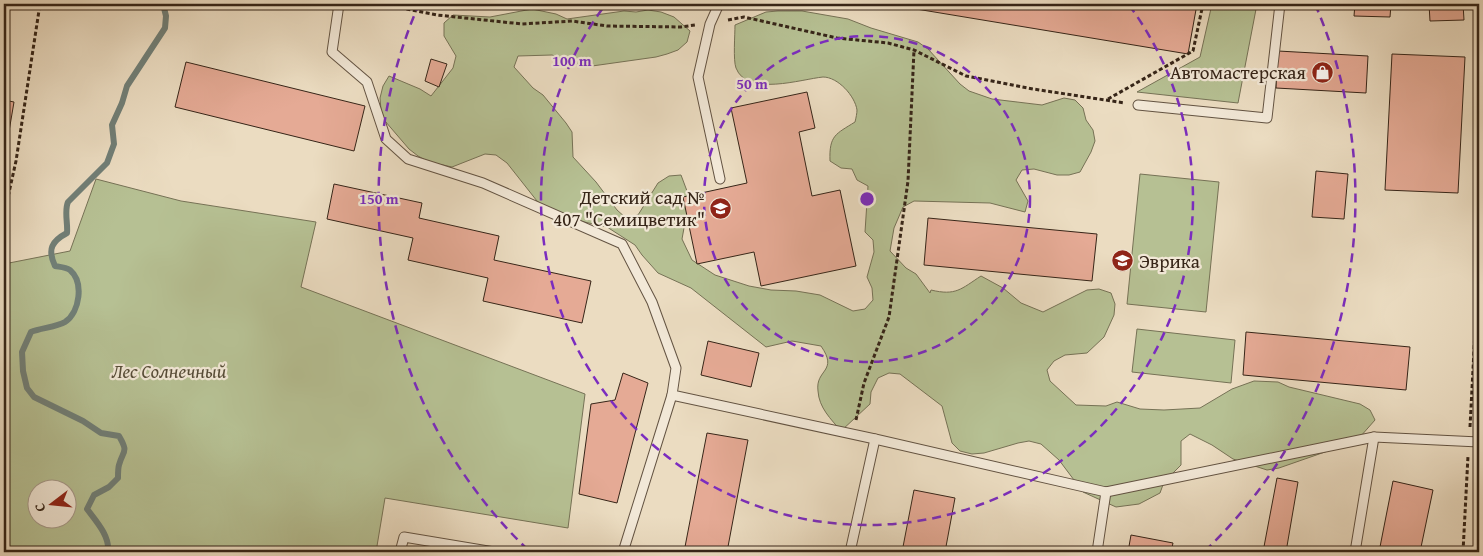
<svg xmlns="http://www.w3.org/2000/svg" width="1483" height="556" viewBox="0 0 1483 556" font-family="'Gentium Book Plus',serif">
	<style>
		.green { fill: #b6c093; stroke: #767256; fill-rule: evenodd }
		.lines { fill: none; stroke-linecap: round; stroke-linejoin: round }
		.stream { stroke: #717f77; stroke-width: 6 }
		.building { fill: #e5aa95; stroke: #362518 }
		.lane-casing { stroke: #635342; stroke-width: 11 }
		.path { stroke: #362518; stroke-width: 3; stroke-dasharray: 4 2.5; stroke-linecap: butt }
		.lane { stroke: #f2e8d7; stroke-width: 9 }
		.ring { fill: none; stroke: #7b2cbf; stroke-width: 2.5; stroke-dasharray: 9 6 }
		.labels { text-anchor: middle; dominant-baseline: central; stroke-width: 4.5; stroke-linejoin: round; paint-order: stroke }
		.poi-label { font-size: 19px; fill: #362518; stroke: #f2e8d7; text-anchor: end }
		.park-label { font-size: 19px; font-style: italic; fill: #564c37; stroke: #f2e8d7 }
		.centre { fill: #7b2cbf; stroke: #f2e8d7; stroke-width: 2.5 }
		.ring-label { font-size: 15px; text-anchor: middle; font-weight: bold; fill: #7b2cbf; stroke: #f2e8d7; stroke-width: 4.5; stroke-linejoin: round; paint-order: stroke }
	</style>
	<rect width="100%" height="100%" fill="#ebdcc1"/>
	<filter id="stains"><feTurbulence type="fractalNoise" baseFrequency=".004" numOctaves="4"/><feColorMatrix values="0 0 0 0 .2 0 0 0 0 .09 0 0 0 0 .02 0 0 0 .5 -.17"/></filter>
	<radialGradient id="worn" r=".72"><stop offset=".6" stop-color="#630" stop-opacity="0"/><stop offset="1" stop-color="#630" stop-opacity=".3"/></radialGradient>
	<g class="green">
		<path d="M1212 4H1257L1238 103 1137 92 1200 57Z"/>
		<path d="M532 9 556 14 567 19 624 11 636 12 648 10 661 12 674 17 690 31 687 42 678 50 667 54 656 57 585 67 552 55 518 56 514 67 533 88 543 95 566 123 572 132 573 157 596 182 617 210 626 218 638 215 658 183 669 176 681 175 693 207 690 218 684 228 682 239 692 260 715 275 749 286 771 290 796 291 820 295 853 311 865 309 873 300 872 288 867 277 874 252 873 240 865 232 868 186 857 180 852 169 841 168 830 161C829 135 836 134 855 122 856 118 857 113 857 110 855 96 838 77 823 77 802 79 747 97 736 68 733 60 735 35 735 25L766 12 778 11H802L848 19 871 28 918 42 928 49 960 84 969 91 992 99 1042 105 1064 98 1075 100 1083 108 1086 120 1093 130 1095 141 1091 152 1080 172 1069 175H1057L1034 169 1022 170 1016 180 1028 201 1025 212 990 203 914 201 903 207 894 228 890 251 906 268 916 274 930 293 931 290C956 296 961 289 981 276L1003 288 1021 303 1043 312 1087 290 1099 289 1111 293 1115 304 1114 315 1104 337 1087 353 1065 355 1054 361 1047 370 1050 381 1076 405 1106 406 1117 402 1140 409 1164 410 1200 408 1232 389 1254 381 1278 382 1289 387 1360 404 1370 410 1375 420 1360 437 1345 445 1279 468 1267 470 1233 459 1212 445 1190 434 1181 441V465L1164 482 1160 493 1139 504 1116 507 1083 492 1059 460 1041 444 1029 441 1018 443 984 453 972 454 960 451 952 443 942 406 900 374 889 373 878 378 871 392 870 404 841 431C831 419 819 408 818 391 815 369 839 372 821 346L792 341 766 347 691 288 658 273 642 255 635 245 607 227 557 216 537 201 507 163 496 155 485 154 452 167 429 162 418 156 409 149 385 121 381 110 380 98 383 86 389 76 420 89 431 96 453 68 456 56 444 36V23L453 15 490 17Z"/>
		<path d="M1140 174 1219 182 1206 312 1127 304Z"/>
		<path d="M96 179 181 201 316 222 301 287 585 394 568 528 385 498 376 552H4V264L70 251ZM68 488V518H38V488Z"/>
		<path d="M1137 329 1235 340 1231 383 1132 372Z"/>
	</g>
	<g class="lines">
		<path class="stream" d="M108 552C110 536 96 521 87 509L94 495 109 487 118 478C118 474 118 468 119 465 123 450 129 453 119 436L101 433 83 421 34 397 27 388 23 371 22 352 31 332C40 328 57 327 65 322 80 312 84 282 70 270 65 267 60 267 55 266 47 249 52 241 67 233 68 223 64 211 68 202L107 163 114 144 112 125 122 103 127 86 165 28 166 16 163 4"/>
	</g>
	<g class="building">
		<path d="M886 4H1197L1188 54Z"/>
		<path d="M1355 4H1391L1390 17 1354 16Z"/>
		<path d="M1429 4H1463L1464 20 1430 21Z"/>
		<path d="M1278 51 1368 56 1366 93 1276 88Z"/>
		<path d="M1392 54 1465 57 1458 193 1385 190Z"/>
		<path d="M431 59 447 64 439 87 425 81Z"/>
		<path d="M186 62 365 106 354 151 175 107Z"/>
		<path d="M807 92 815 128 799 132 812 196 840 190 856 266 761 286 754 252 697 264 683 197 747 183 731 108Z"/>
		<path d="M4 100 14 102 6 149H4Z"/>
		<path d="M1316 171 1348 174 1344 219 1312 217Z"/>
		<path d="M334 184 422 203 419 218 499 236 494 260 591 281 582 323 483 301 488 278 408 260 413 238 327 219Z"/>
		<path d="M928 218 1097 234 1092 281 924 265Z"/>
		<path d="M1246 332 1410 347 1406 390 1243 375Z"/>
		<path d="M708 341 759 353 751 387 701 375Z"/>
		<path d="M623 373 648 383 617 503 579 494 591 404 615 400Z"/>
		<path d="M707 433 748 440 727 552H684Z"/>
		<path d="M1277 478 1298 482 1286 552H1263Z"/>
		<path d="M1393 481 1433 490 1420 552H1379Z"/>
		<path d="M914 490 955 498 945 552H902Z"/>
		<path d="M1131 535 1173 543 1171 552H1128Z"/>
	</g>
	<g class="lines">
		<defs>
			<g id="lane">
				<path d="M339 4 332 52 367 82 386 139 408 159 483 183 622 244 652 302 676 368 672 395 875 439 1106 492 1374 437 1479 442"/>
				<path d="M719 4 710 24 698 77 720 179"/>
				<path d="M1138 105 1267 118 1280 4"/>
				<path d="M400 552 404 537 494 552"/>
				<path d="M623 552 672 395"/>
				<path d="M850 552 875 439"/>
				<path d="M1097 552 1106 492"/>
				<path d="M1355 552 1374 437"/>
			</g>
		</defs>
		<use href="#lane" class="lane-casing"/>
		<g class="path">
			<path d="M381 4 437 15 522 24 572 21 607 26 681 27 695 25"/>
			<path d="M728 20 744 17 837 38 888 43 914 50 966 76 1033 89 1125 103"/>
			<path d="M1108 99 1193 51 1203 4"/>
			<path d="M4 215 16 161 40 4"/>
			<path d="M856 420 864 383 889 317 908 181 914 50"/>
			<path d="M1470 427 1479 255"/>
			<path d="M1463 552 1468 456"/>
		</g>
		<use href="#lane" class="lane"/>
	</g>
	<g class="ring">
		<circle cx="867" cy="199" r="163"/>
		<path d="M1129 5A326 326 0 1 1 605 5"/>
		<path d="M528 550A488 488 0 0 1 419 4M1315 4A488 488 0 0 1 1206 550"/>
	</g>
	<defs>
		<symbol id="shop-disc" viewBox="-11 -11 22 22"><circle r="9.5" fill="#8f2418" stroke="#f2e8d7"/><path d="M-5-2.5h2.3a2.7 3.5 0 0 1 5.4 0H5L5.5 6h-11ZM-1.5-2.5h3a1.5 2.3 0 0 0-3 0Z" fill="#fff"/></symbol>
		<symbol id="school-disc" viewBox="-11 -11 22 22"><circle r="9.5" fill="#8f2418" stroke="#f2e8d7"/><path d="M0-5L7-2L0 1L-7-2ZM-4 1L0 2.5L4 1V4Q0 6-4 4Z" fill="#fff"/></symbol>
	</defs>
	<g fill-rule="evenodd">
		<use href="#shop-disc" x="1310" y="60" width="25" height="25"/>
		<use href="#school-disc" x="708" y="196" width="25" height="25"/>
		<use href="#school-disc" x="1110" y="248" width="25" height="25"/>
	</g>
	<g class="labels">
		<g class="poi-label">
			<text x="1306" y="72">Автомастерская</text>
			<text x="705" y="197">Детский сад №<tspan x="705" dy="22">407 "Семицветик"</tspan></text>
			<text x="1139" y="261" text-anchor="start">Эврика</text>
		</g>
		<g class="park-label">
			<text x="169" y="371">Лес Солнечный</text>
		</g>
	</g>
	<circle cx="867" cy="199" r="8" class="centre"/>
	<g class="ring-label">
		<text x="572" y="66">100 m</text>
		<text x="752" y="89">50 m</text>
		<text x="379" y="204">150 m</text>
	</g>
	<rect width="1483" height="556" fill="none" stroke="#ebdcc1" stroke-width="20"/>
	<rect x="5" y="5" width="1473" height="546" fill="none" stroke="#362518" stroke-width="2.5"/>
	<rect x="10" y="10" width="1463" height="536" fill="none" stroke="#362518"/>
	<g transform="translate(52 504) rotate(254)"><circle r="24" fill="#f2e8d7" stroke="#a79a8b"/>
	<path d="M0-4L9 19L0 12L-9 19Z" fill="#8f2418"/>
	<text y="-8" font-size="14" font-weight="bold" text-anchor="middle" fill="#362518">С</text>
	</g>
	<rect width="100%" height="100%" filter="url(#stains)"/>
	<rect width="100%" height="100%" fill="url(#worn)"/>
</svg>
